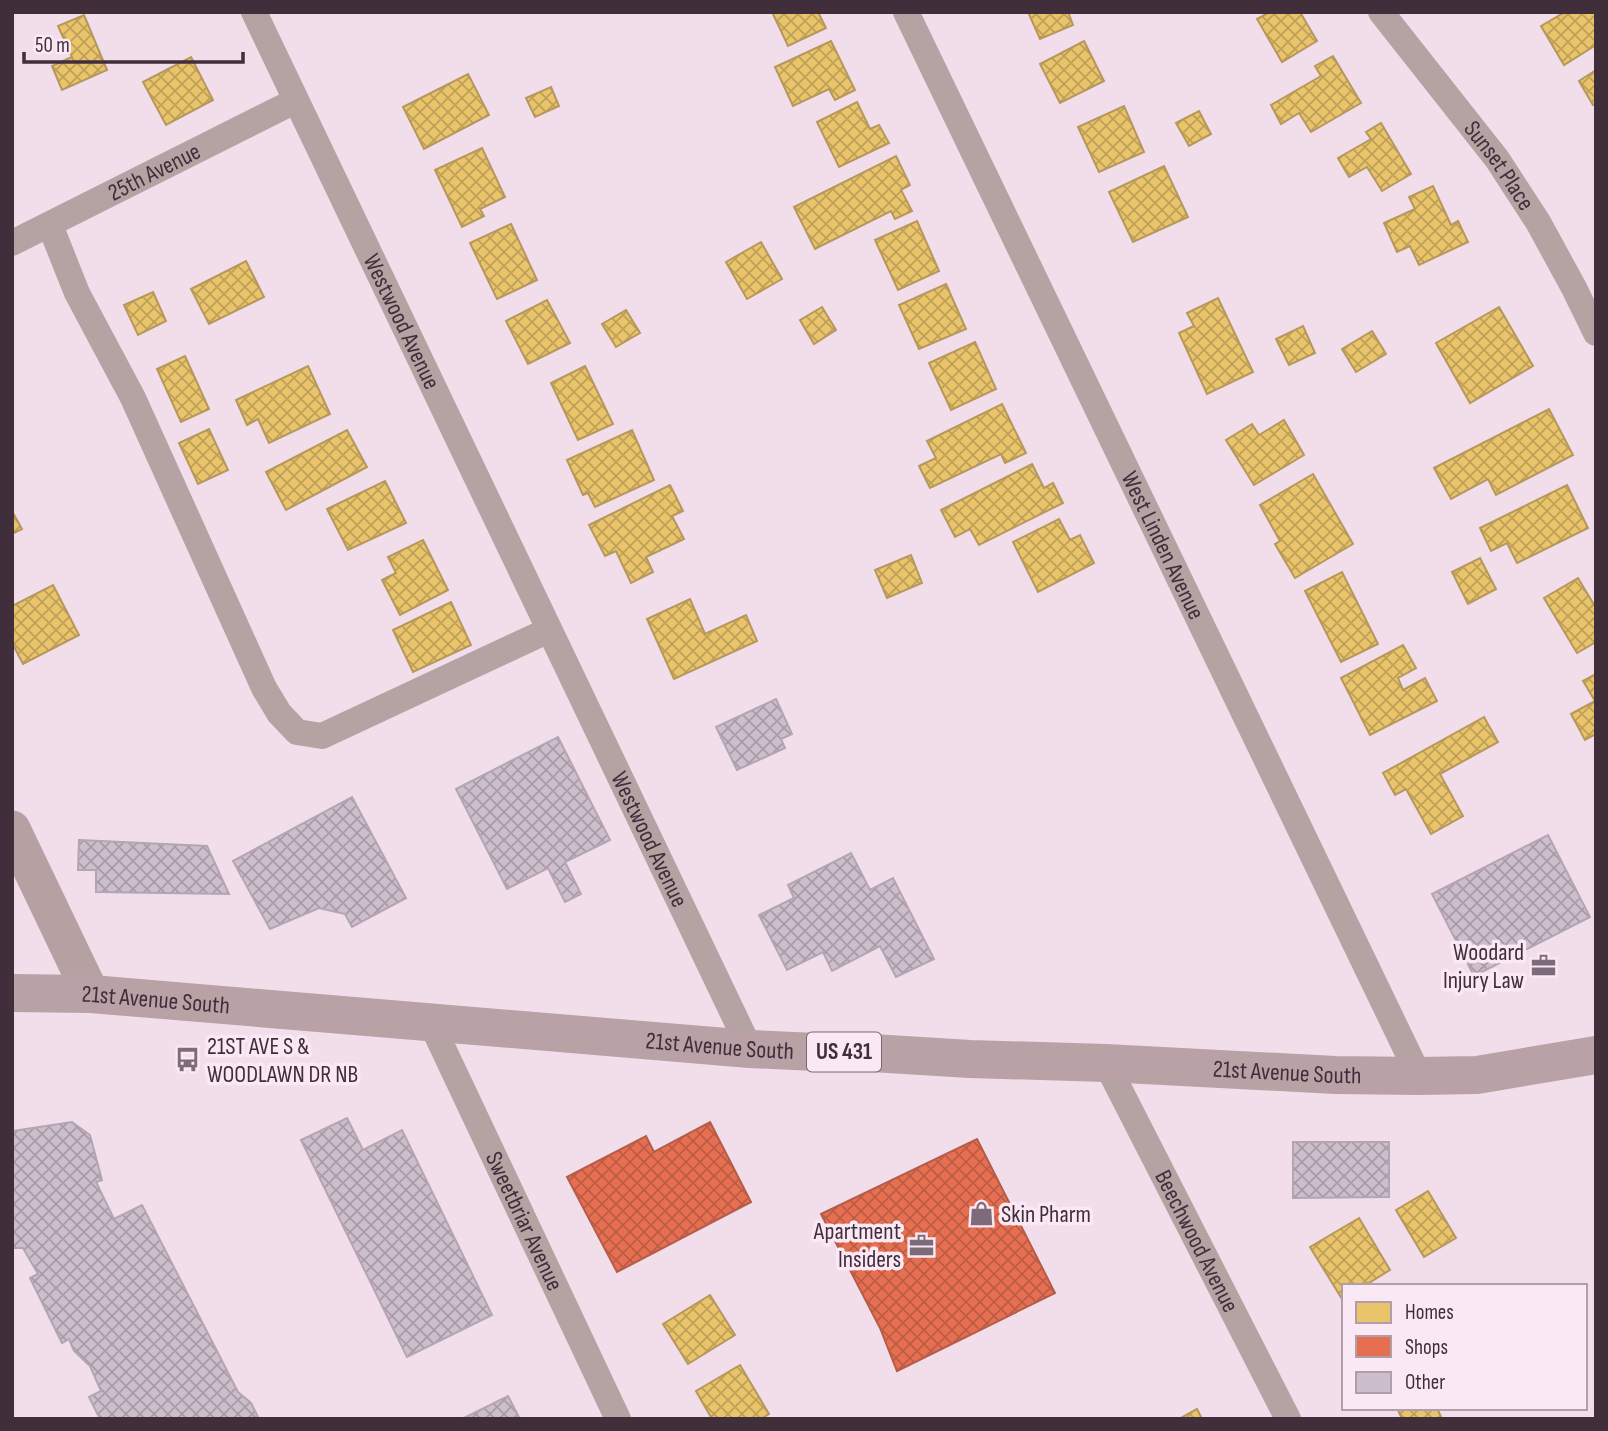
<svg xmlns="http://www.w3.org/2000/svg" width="1608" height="1431" viewBox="0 0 1608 1431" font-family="'Sofia Sans Condensed',sans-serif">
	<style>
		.homes { fill: url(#homes-cross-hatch); stroke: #b6975c; stroke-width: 2 }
		.shops { fill: url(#shops-cross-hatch); stroke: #b55c4a; stroke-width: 2 }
		.building { fill: url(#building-cross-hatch); stroke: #b4a5b3; stroke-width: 2 }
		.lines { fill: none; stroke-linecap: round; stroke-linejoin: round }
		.street { stroke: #b5a2a3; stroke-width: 26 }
		.secondary { stroke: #b6a1a2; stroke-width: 37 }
		.primary { stroke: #b8a2a5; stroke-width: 38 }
		.labels { text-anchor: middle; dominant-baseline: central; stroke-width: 7; stroke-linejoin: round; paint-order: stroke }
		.shield { fill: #fbe8f5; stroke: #786673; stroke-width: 2 }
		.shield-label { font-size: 23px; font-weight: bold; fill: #402e3b }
		.street-label { font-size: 24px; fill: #402e3b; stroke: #fbe8f5 }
		.poi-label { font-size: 24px; fill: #402e3b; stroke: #fbe8f5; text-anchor: end }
	</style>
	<defs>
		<pattern id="homes-cross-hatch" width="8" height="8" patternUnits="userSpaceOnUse" patternTransform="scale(1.75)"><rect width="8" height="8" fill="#e9c46a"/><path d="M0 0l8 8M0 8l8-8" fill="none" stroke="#bea058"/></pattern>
		<pattern id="shops-cross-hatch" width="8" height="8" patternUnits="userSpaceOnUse" patternTransform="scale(1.75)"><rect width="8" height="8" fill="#e76f51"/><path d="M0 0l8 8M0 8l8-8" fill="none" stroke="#bd5c44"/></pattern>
		<pattern id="building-cross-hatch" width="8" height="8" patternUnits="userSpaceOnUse" patternTransform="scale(1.75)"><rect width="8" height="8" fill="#cdbecc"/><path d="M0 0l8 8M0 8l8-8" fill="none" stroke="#a89ba7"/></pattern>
	</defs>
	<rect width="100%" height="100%" fill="#f2ddeb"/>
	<g class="homes">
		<path d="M772 12H818L826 28 788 46Z"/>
		<path d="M1028 12H1068L1073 25 1040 39Z"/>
		<path d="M1270 12H1300L1317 41 1282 62 1257 19Z"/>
		<path d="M1565 12H1596V45L1564 65 1541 26Z"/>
		<path d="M84 15 107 70 62 90 52 66 72 57 58 26Z"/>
		<path d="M831 41 855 90 835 100 829 89 793 106 775 67Z"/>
		<path d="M1084 41 1104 81 1060 103 1040 64Z"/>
		<path d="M1333 56 1361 103 1311 132 1299 113 1281 124 1271 105 1321 76 1315 66Z"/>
		<path d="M191 57 213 100 166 125 143 82Z"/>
		<path d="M1596 70V104L1593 105 1579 81Z"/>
		<path d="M468 74 489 115 424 149 403 107Z"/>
		<path d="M551 87 559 106 535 117 526 98Z"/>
		<path d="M857 102 870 129 879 125 889 143 839 167 817 122Z"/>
		<path d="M1124 106 1144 152 1099 172 1078 127Z"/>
		<path d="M1199 111 1211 134 1189 146 1176 123Z"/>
		<path d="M1381 123 1411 174 1382 191 1367 167 1349 177 1338 158 1371 139 1366 132Z"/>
		<path d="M482 148 505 197 480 209 484 216 462 227 435 170Z"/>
		<path d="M896 156 910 185 901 190 912 211 895 219 891 211 815 249 794 207Z"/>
		<path d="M1164 166 1188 217 1133 242 1109 192Z"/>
		<path d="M1433 186 1451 225 1458 221 1468 242 1419 265 1410 246 1397 252 1384 223 1415 209 1409 197Z"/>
		<path d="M917 221 939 271 898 290 875 240Z"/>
		<path d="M511 224 537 280 497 299 470 243Z"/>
		<path d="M761 242 782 279 747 299 726 262Z"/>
		<path d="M246 261 264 297 209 324 191 289Z"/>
		<path d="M946 284 966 329 919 349 899 305Z"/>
		<path d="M153 292 166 321 138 335 124 305Z"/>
		<path d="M1218 298 1253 372 1207 394 1179 333 1194 326 1187 313Z"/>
		<path d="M547 300 570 343 528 364 506 321Z"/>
		<path d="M822 307 836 330 814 344 800 320Z"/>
		<path d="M1499 307 1533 366 1470 403 1436 343Z"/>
		<path d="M626 310 640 333 616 347 602 324Z"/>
		<path d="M1303 326 1315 353 1289 365 1276 339Z"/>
		<path d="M1372 331 1386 354 1356 372 1342 349Z"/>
		<path d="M975 342 996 389 951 410 929 363Z"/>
		<path d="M185 356 209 409 181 422 157 369Z"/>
		<path d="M308 366 330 414 269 443 258 419 247 425 236 400Z"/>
		<path d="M585 366 613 424 578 440 551 383Z"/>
		<path d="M1002 404 1026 453 1005 463 1001 454 930 488 919 466 936 458 927 441Z"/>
		<path d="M1549 409 1573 455 1496 495 1488 479 1451 499 1434 468Z"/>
		<path d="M1284 420 1304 455 1254 485 1226 440 1252 424 1259 435Z"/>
		<path d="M209 429 228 470 198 484 179 443Z"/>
		<path d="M347 430 367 467 286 510 266 472Z"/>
		<path d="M632 430 654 480 595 507 588 493 583 495 567 460Z"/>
		<path d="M1032 464 1044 488 1053 483 1063 503 979 545 970 529 955 537 941 510Z"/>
		<path d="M1313 474 1353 544 1295 578 1275 544 1280 541 1260 505Z"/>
		<path d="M385 481 406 523 348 550 327 509Z"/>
		<path d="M670 485 683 511 672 516 684 539 646 557 653 572 631 583 616 551 605 556 589 525Z"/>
		<path d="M1567 485 1588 528 1517 563 1507 543 1491 551 1480 528Z"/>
		<path d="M12 511 22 529 12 534Z"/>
		<path d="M1059 519 1070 540 1080 535 1094 563 1038 592 1013 542Z"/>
		<path d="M423 540 448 590 400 615 382 580 396 573 388 557Z"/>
		<path d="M911 555 922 583 887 598 875 570Z"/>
		<path d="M1480 558 1496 589 1468 604 1452 572Z"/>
		<path d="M1342 572 1378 644 1341 662 1305 591Z"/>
		<path d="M1578 578 1596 608V642L1577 653 1544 598Z"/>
		<path d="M53 585 79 635 23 664 12 643V606Z"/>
		<path d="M690 599 705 634 746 615 757 641 674 679 647 619Z"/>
		<path d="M451 602 471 645 413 672 393 630Z"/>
		<path d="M1403 645 1416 668 1398 678 1403 690 1425 678 1437 701 1370 735 1341 678Z"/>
		<path d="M1596 674V734L1585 740 1571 714 1595 701 1583 681Z"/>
		<path d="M1484 717 1498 742 1440 774 1463 816 1431 834 1406 789 1395 795 1383 773Z"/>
		<path d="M1428 1191 1456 1238 1424 1257 1396 1210Z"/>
		<path d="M1359 1218 1390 1270 1364 1286H1344V1298L1342 1299 1310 1247Z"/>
		<path d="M710 1295 735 1335 688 1364 663 1324Z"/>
		<path d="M740 1365 769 1414 761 1419H712L696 1391Z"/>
		<path d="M1397 1408H1437L1442 1419H1402Z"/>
		<path d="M1197 1409 1202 1419H1179Z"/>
	</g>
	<g class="shops">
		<path d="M710 1122 751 1202 617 1272 567 1177 646 1136 654 1152Z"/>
		<path d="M977 1139 1055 1293 897 1371 880 1328 821 1214Z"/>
	</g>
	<g class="building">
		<path d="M776 699 792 734 781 739 785 748 737 770 716 727Z"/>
		<path d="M558 737 610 840 565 862 581 894 565 902 548 868 507 889 456 789Z"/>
		<path d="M352 797 406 898 352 927 345 914 319 908 270 929 233 861Z"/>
		<path d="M1548 835 1590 917 1474 976 1432 894Z"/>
		<path d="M79 840 207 846 229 894 96 892V870H78Z"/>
		<path d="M851 853 870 890 893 878 934 959 896 977 880 946 832 971 823 952 787 970 759 915 794 898 788 885Z"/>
		<path d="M347 1118 363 1150 402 1130 492 1315 407 1357 301 1140Z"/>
		<path d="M72 1122 90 1135 102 1180 96 1182 114 1219 142 1205 238 1392 251 1403 259 1419H100L89 1397 101 1391 90 1366 74 1351 69 1339 62 1343 30 1278 38 1274 23 1248H12V1131Z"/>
		<path d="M1293 1142H1389V1197L1293 1198Z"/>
		<path d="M508 1396 520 1419H462Z"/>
	</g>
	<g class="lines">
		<g class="street">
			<path id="s1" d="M254 12 750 1049"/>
			<path id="s2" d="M906 12 1419 1076"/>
			<path id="s3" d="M1381 12 1497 159 1538 222 1574 288 1596 333"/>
			<path d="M50 225 77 293 133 398 264 688 279 713 297 732 322 736 549 630"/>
			<path id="s4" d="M12 243 295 101"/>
			<path id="s5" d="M431 1023 618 1419"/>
			<path id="s6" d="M1106 1063 1288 1419"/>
		</g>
		<path class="secondary" d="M12 829 91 994"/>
		<path class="primary" id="s7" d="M12 993 91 994 750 1049 816 1052H856L970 1059 1106 1063 1335 1075 1419 1076 1477 1075 1596 1055"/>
	</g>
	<defs>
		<symbol id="office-bare" viewBox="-9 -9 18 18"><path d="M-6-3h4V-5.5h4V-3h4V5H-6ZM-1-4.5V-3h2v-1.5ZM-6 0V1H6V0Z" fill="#7e6b79" stroke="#fbe8f5" stroke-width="2.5" paint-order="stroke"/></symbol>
		<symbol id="bus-bare" viewBox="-9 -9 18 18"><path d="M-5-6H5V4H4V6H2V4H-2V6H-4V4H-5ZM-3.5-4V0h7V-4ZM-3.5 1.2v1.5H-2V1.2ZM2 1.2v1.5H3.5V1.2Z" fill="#7e6b79" stroke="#fbe8f5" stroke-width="2.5" paint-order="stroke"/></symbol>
		<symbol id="shop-bare" viewBox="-9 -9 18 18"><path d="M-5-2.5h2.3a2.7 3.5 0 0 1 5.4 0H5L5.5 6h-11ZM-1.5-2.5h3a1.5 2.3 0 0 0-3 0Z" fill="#7e6b79" stroke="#fbe8f5" stroke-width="2.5" paint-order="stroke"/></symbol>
	</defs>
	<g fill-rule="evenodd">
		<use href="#office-bare" x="1526" y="948" width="35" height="35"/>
		<use href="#bus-bare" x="170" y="1042" width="35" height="35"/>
		<use href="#shop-bare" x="964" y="1196" width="35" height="35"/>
		<use href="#office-bare" x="904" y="1228" width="35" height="35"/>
	</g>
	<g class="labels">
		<rect class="shield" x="807" y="1032.5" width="74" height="39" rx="5"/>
		<g class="shield-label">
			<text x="844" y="1052">US 431</text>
		</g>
		<g class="street-label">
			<text stroke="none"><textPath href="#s3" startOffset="194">Sunset Place</textPath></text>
			<text stroke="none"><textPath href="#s4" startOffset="159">25th Avenue</textPath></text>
			<text stroke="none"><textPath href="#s1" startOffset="343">Westwood Avenue</textPath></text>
			<text stroke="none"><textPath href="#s2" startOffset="592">West Linden Avenue</textPath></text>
			<text stroke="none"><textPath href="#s1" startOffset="917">Westwood Avenue</textPath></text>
			<text stroke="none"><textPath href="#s7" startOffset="144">21st Avenue South</textPath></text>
			<text stroke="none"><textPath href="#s7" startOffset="710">21st Avenue South</textPath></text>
			<text stroke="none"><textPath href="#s7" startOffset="1278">21st Avenue South</textPath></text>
			<text stroke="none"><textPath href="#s5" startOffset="219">Sweetbriar Avenue</textPath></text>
			<text stroke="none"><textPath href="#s6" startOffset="200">Beechwood Avenue</textPath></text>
		</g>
		<g class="poi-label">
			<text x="1524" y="952">Woodard<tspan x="1524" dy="28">Injury Law</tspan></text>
			<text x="207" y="1046" text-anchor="start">21ST AVE S &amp;<tspan x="207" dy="28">WOODLAWN DR NB</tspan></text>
			<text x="1001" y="1214" text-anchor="start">Skin Pharm</text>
			<text x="901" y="1231">Apartment<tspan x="901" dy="28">Insiders</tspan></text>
		</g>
	</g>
	<rect width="1608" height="1431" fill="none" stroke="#402e3b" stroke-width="28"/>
	<rect x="1342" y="1284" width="245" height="126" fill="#fbe8f5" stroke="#b09eab" stroke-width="2"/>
	<rect x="1356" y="1302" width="35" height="21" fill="#e9c46a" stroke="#b09eab" stroke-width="2"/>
	<text x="1405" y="1319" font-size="21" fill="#402e3b">Homes</text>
	<rect x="1356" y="1336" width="35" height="21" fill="#e76f51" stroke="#b09eab" stroke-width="2"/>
	<text x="1405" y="1354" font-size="21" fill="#402e3b">Shops</text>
	<rect x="1356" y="1372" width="35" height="21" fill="#cdbecc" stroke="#b09eab" stroke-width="2"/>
	<text x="1405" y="1389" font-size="21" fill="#402e3b">Other</text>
	<path d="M24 52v10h219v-10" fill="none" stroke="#402e3b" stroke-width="3.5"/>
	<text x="35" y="52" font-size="21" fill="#402e3b" stroke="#fbe8f5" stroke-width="5" paint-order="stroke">50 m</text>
</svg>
